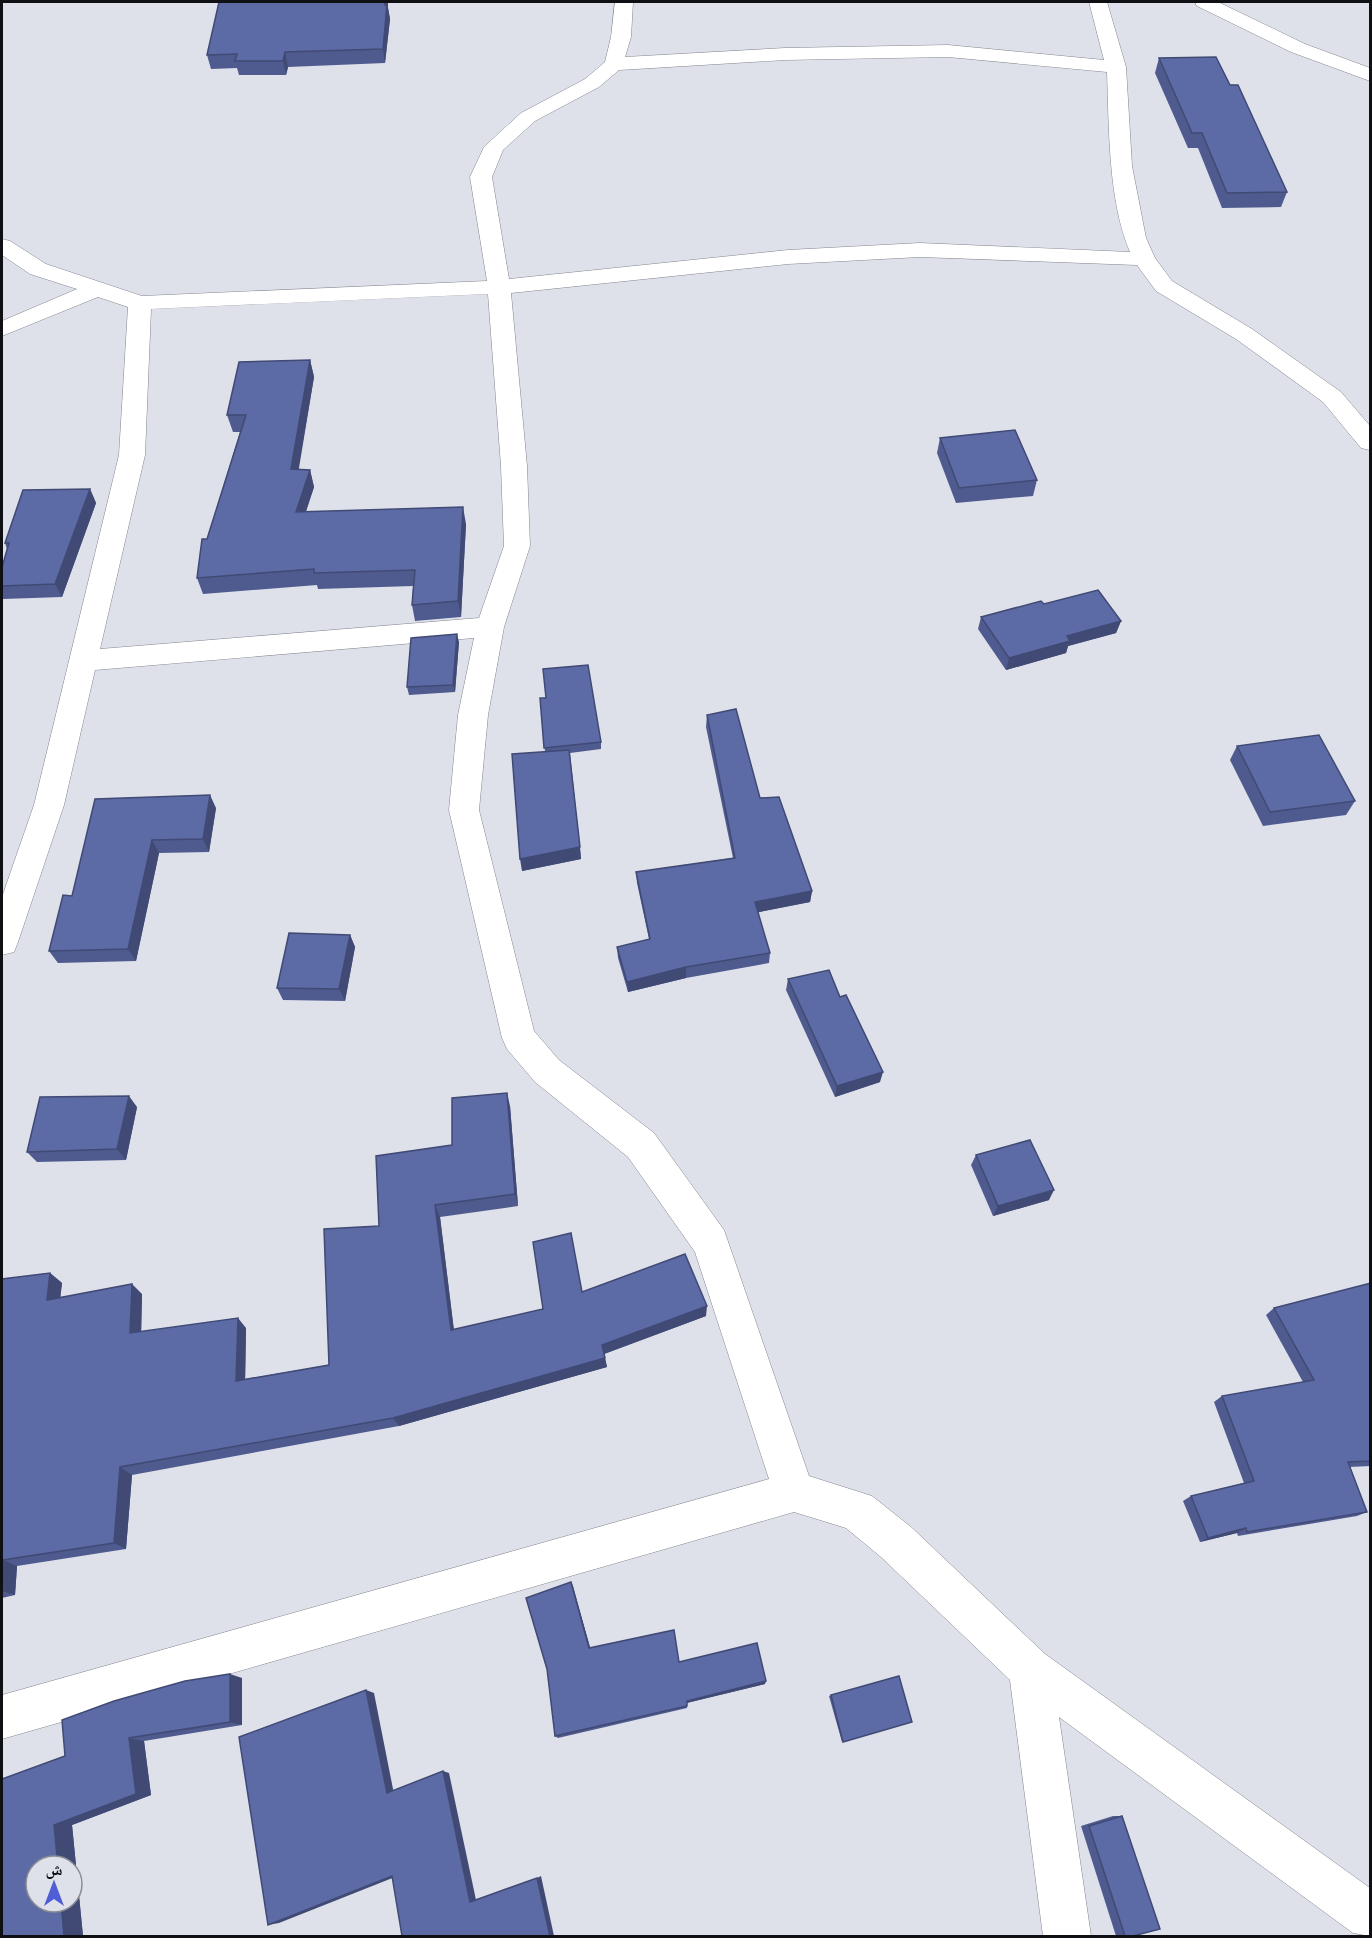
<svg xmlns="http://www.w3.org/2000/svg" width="1372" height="1938" viewBox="0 0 1372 1938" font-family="Inter,'Noto Naskh Arabic',sans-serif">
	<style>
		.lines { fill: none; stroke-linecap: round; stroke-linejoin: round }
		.street-casing { stroke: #84868f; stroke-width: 1 }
		.street { fill: #fff; fill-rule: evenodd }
		.wall { fill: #4f5b8f }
		.shaded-wall { fill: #404a74 }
		.building { fill: #5c6aa6; stroke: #404a74; stroke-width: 1.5 }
	</style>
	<rect width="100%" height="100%" fill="#dee1ea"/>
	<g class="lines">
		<defs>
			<g id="street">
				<path d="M615 2H633L631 37 625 57 785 48 948 45 1104 60 1089 2H1107L1126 67 1132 166 1146 238 1155 258 1172 281 1252 329 1341 392 1370 426V450L1361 448 1323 402 1236 339 1156 291 1137 265 920 257 788 264 511 293 527 466 530 546 504 627 488 715 479 810 534 1031 559 1060 654 1133 724 1230 809 1476 872 1496 911 1527 1045 1654 1370 1888V1936L1353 1933 1059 1717 1091 1936H1043L1010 1680 881 1557 846 1528 794 1512 2 1739V1695L769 1479 695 1252 628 1157 535 1082 507 1049 502 1038 449 810 458 715 474 638 95 670 64 805 18 942 14 952 2 955V897L34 805 119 455 128 307 98 297 2 336V321L77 289 30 274 2 255V239L10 241 46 264 142 296 487 281 470 177 484 147 521 113 585 79 605 62 611 37ZM948 57 1107 72C1109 127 1108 201 1130 252L920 243 788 250 509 279 492 177 503 150 535 121 599 87 619 70 785 60ZM488 294 501 466 504 546 479 618 100 649 145 455 151 309Z"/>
				<path d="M1195 2H1218L1305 44 1370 68V81L1291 52 1197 6Z"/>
			</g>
		</defs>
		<use href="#street" class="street-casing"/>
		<use href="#street" class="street"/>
	</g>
	<g class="wall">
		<path d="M388 8 390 19 385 63 288 67 286 75H239L237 68 211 69 207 55Z"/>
		<path d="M1159 58 1287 192 1281 207 1222 208 1198 148H1188L1155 73Z"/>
		<path d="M310 360 314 377 298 470H310L314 487 306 512 466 524 461 617 415 621 412 605 413 586 318 589 317 585 203 594 197 578 207 539 240 432H233L227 415Z"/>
		<path d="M940 438 1037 480 1033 496 956 503 937 453Z"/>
		<path d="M90 489 96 503 62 597 3 599 2 597V567L7 549 5 543Z"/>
		<path d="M1044 604 1121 621 1116 633 1068 646 1066 653 1006 670 978 629 981 617Z"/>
		<path d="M459 642 455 692 409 695 407 687Z"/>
		<path d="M540 698 601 742V749L570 753 581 859 522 871 545 752Z"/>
		<path d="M707 715 760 798 812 891 810 902 758 912 770 953 769 963 686 978 628 992 618 958 617 947 649 939 637 883 636 872 733 858 706 727Z"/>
		<path d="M1237 746 1355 801 1346 815 1263 826 1230 760Z"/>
		<path d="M95 799 216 808 209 852 159 853 136 961 58 963 49 951 72 896Z"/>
		<path d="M350 935 355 947 345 1001 283 1000 277 988Z"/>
		<path d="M788 979 840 997 880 1082 835 1097 786 990Z"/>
		<path d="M510 1106 518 1206 440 1217 454 1330 543 1309 582 1292 706 1316 604 1354 607 1367 399 1426 132 1475 126 1549 17 1566 15 1595 2 1598V1279L50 1273 62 1283 60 1297 142 1294 141 1331 246 1328 245 1379 329 1365 379 1226 452 1145Z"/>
		<path d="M137 1107 126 1160 37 1162 27 1152Z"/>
		<path d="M976 1155 1049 1200 993 1216 971 1165Z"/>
		<path d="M1371 1283V1466L1349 1467 1367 1512 1357 1516 1238 1536 1237 1533 1200 1542 1183 1501 1191 1496 1244 1483 1214 1402 1222 1396 1303 1382 1266 1315 1274 1308Z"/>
		<path d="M571 1582 590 1647 679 1662 765 1684 687 1703V1708L558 1738 555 1736Z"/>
		<path d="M242 1678V1725L144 1741 151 1795 72 1825 83 1936H2L65 1756Z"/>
		<path d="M831 1695 912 1722 842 1742 829 1696Z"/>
		<path d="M1113 1816H1122L1133 1936H1116L1081 1826Z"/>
	</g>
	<g class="shaded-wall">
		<path d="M385 2H388V8L390 19 385 63 383 49Z"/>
		<path d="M285 52 288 67 286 75 283 61Z"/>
		<path d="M310 360 314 377 296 486 291 469Z"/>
		<path d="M310 470 314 487 300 528 296 512Z"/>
		<path d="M90 489 96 503 62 597 55 584Z"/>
		<path d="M463 507 466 524 461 617 458 601Z"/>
		<path d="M1121 621 1116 633 1068 646 1066 653 1006 670 1009 658 1067 636Z"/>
		<path d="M457 634 459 642 455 692 453 685Z"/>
		<path d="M210 795 216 808 209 852 203 839Z"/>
		<path d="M152 840 159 853 136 961 128 949Z"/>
		<path d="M580 847 581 859 522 871 520 859Z"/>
		<path d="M812 891 810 902 755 913V902Z"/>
		<path d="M350 935 355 947 345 1001 339 989Z"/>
		<path d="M686 967V978L628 992 627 982Z"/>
		<path d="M883 1072 880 1082 835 1097 837 1086Z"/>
		<path d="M507 1093 510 1106 518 1206 515 1194Z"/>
		<path d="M129 1096 137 1107 126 1160 117 1149Z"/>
		<path d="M1054 1190 1049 1200 993 1216 998 1206Z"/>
		<path d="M435 1205 440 1217 455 1340 451 1330Z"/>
		<path d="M50 1273 62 1283 59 1310 47 1300Z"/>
		<path d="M132 1284 142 1294 141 1342 130 1333Z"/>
		<path d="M707 1306 706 1316 604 1354 602 1345Z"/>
		<path d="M238 1318 246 1328 245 1390 236 1381Z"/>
		<path d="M605 1358 607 1367 399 1426 393 1418Z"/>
		<path d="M120 1467 132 1475 126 1549 114 1543Z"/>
		<path d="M1246 1528 1237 1533 1200 1542 1208 1538Z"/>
		<path d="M3 1560 17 1566 15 1595 2 1591Z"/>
		<path d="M571 1582 573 1586 591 1651 589 1648Z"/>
		<path d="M230 1674 242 1678V1725L230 1722Z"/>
		<path d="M766 1681 765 1684 686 1703 687 1701Z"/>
		<path d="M366 1690 374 1693 394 1794 387 1793Z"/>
		<path d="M129 1738 144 1741 151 1795 72 1825 83 1936H64L61 1902H72V1866H58L54 1825Z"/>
		<path d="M443 1771 449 1773 476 1900 470 1902Z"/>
		<path d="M400 1875 279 1923 268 1925 392 1876Z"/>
		<path d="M541 1876 554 1936H550L537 1878Z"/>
	</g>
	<g class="building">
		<path d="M219 2H385V5L387 4 383 49 285 52 283 61H235L237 54 207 55Z"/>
		<path d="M1216 57 1230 85H1238L1287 192 1227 193 1202 133H1192L1159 58Z"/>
		<path d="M310 360 291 469 310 470 296 512 463 507 458 601 412 605 415 570 314 573V569L197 578 202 539H207L246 415H227L239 362Z"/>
		<path d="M1015 430 1037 480 959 488 940 438Z"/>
		<path d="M90 489 55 584 2 586V567L9 543H5L23 490Z"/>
		<path d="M1098 590 1121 621 1067 636 1070 641 1009 658 981 617 1041 601 1044 604Z"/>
		<path d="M457 634 453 685 407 687 411 638Z"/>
		<path d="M588 665 601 742 544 748 540 698H546L543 669Z"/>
		<path d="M736 709 760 798 779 797 812 891 755 902 770 953 686 967 627 982 617 947 650 939 636 872 735 858 707 715Z"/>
		<path d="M1319 735 1355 801 1270 812 1237 746Z"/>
		<path d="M569 750 580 847 520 859 512 754Z"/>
		<path d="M210 795 203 839 152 840 128 949 49 951 63 895 72 896 95 799Z"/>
		<path d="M289 933 350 935 339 989 277 988Z"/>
		<path d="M829 970 840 997 846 995 883 1072 837 1086 788 979Z"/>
		<path d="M507 1093 515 1194 435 1205 451 1330 543 1309 533 1242 571 1233 582 1292 685 1254 707 1306 602 1345 605 1358 393 1418 120 1467 114 1543 3 1560 2 1579V1279L50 1273 47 1300 132 1284 130 1333 238 1318 236 1381 329 1365 324 1229 379 1226 376 1156 452 1145V1098Z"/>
		<path d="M129 1096 117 1149 27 1152 40 1097Z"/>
		<path d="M1030 1140 1054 1190 998 1206 976 1155Z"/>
		<path d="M1371 1283V1461L1348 1462 1367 1512 1247 1532 1246 1528 1208 1538 1191 1496 1254 1481 1222 1396 1314 1380 1274 1308Z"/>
		<path d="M571 1582 589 1648 674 1630 679 1662 757 1643 766 1681 687 1701V1706L555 1736 547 1669 526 1598Z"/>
		<path d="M230 1674V1722L129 1738 136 1794 54 1825 58 1866H36V1902H61L64 1936H2V1779L65 1756 62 1720 114 1701 185 1681Z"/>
		<path d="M899 1676 912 1722 843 1742 831 1695Z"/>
		<path d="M366 1690 387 1793 443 1771 470 1902 537 1878 550 1936H402L392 1876 268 1925 239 1737Z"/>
		<path d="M1122 1816 1160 1929 1133 1936H1125L1089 1826Z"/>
	</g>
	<rect width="1372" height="1938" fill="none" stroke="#0f1013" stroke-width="6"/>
	<g transform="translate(54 1884)"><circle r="28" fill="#dee1ea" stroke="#8b8d94" stroke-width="1.5"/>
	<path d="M0-4.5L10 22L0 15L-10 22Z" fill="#4f5ed4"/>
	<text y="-9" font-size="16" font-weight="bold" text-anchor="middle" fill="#0f1013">ش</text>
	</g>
</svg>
